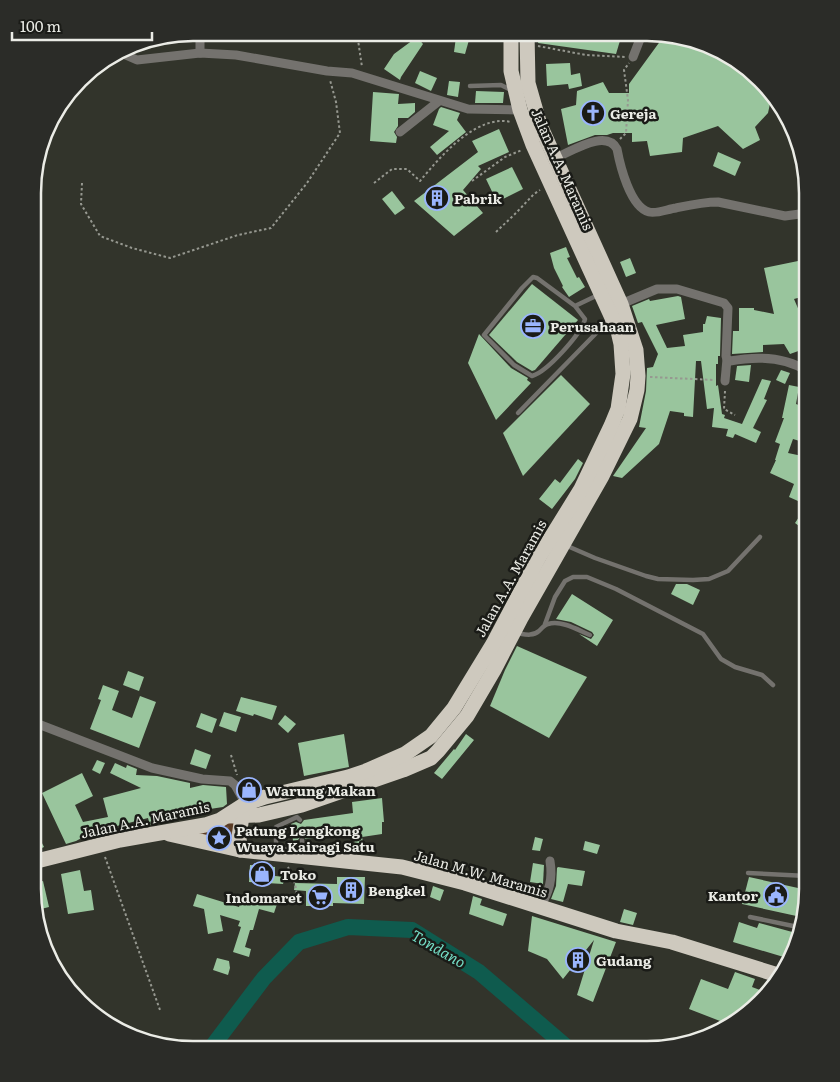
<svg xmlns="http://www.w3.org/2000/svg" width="840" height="1082" viewBox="0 0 840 1082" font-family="Literata,serif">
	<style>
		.green { fill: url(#green-dots) }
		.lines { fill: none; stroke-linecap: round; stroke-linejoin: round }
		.river { stroke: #0f5b4e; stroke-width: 16 }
		.building { fill: #99c59d }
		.path { stroke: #969890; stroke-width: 2; stroke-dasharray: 2.5 2.5; stroke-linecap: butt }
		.lane { stroke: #74726e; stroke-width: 4.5 }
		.street { stroke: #74726e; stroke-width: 9 }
		.highway { stroke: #cec9be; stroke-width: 15 }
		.labels { text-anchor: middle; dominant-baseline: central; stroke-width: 5; stroke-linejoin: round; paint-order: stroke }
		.poi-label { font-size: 14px; font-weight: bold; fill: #ebece6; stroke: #1a1b17; text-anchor: start }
		.street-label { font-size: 14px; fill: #ebece6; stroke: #1a1b17 }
		.water-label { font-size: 15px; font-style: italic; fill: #74dcc5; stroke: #1a1b17 }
		.rim { fill: none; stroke: #ebece6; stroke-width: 2.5 }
	</style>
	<defs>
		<pattern id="green-dots" width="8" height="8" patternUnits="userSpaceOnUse" patternTransform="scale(1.25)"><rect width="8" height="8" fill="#5b3c25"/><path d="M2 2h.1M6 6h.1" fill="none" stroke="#735845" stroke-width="1.8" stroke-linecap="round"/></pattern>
	</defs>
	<rect width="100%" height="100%" fill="#32342b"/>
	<path class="green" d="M241 818 238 847 192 834Z"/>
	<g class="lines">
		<path class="river" d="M211 1048 264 978 299 942 348 927 412 930 479 972 569 1049"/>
	</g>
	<g class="building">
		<path d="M541 34H622L616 54 538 43Z"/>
		<path d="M661 34H668L737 60 771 99 768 113 755 127 760 140 743 149 718 126 683 138 682 152 650 156 647 141 632 142V133H613L607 135H595L568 145 561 109 576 105 577 91 603 82 609 93H629V84L661 40Z"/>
		<path d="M417 37 423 44 401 77 400 80 384 69 394 54Z"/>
		<path d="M456 37 469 40 465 54 454 52Z"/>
		<path d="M570 63 571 75 580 73 582 86 569 89 568 84 547 86 546 64Z"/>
		<path d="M420 71 437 78 431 91 415 83Z"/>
		<path d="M449 81 460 82 458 97 447 95Z"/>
		<path d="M476 91 504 92 503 103H475Z"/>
		<path d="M373 92 399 94 398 104 415 103V112L408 118H398V126L394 132 397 137 396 143 370 141Z"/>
		<path d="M441 107 460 113 457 120 466 132 437 155 430 147 449 131 433 125 439 109Z"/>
		<path d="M499 129 509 152 478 166 481 169 463 190 483 213 454 236 414 201 478 152 472 141Z"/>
		<path d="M718 152 741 162 735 176 713 166Z"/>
		<path d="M512 167 523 189 497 202 486 179Z"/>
		<path d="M801 168H802L808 193 798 192Z"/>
		<path d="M392 191 405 208 395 215 382 199Z"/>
		<path d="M566 247 570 257 567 258 577 278 579 277 585 287 569 297 562 287 563 286 554 268 550 253Z"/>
		<path d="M630 258 636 273 626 277 620 262Z"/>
		<path d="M798 261 805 296 794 299 800 313 807 311V336L804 337V349L790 354 784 344 763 345V352L732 354 733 331H739V308H754V310L774 314 764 268Z"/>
		<path d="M532 284 578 320 535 370 532 371 517 362 489 335Z"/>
		<path d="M678 296 681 297 685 319 656 325 667 348 685 346 683 335 703 332V324H705L707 316 721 318 720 356H718V364H716V386L718 385 722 414 725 415 724 418 742 424 762 379 771 381 764 399 767 400 753 428 761 432 756 443 735 434 733 438 726 436 728 429 712 427 714 408 707 409 701 361H696L693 417 684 416V413L670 411 659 444 622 478 613 476 646 428 639 427 646 391 647 368 653 367 658 354 642 322 638 323 632 306 649 299 650 301Z"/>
		<path d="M479 334 511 368 528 378 527 380 531 383 496 420 468 363Z"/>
		<path d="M751 365 749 382 735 380 737 366Z"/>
		<path d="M781 370 790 373 785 384 776 380Z"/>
		<path d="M561 375 590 404 523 476 503 433Z"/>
		<path d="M789 385 799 387 796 404 807 408V439L806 443 793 439 788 453 807 457V532L795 523 807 505 789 497 794 484 770 473 776 460H775L780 444 775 442 784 418H782Z"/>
		<path d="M578 459 583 463 575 479 552 509 539 499 555 479 560 483Z"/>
		<path d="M676 584H687L700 590 693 605 671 594Z"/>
		<path d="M572 594 613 620 597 646 579 634 591 639 594 635 592 632 571 622 556 619Z"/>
		<path d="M517 646 587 677 549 738 490 706 505 670Z"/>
		<path d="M128 671 144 677 139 691 123 685Z"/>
		<path d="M103 685 119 691 112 710 132 718 140 696 156 702 139 748 90 729 101 700 98 699Z"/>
		<path d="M241 697 277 706 272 720 254 714 253 716 236 711Z"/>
		<path d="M224 712 241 717 236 732 219 726Z"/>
		<path d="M201 713 217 719 212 733 196 727Z"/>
		<path d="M285 715 296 724 288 733 278 724Z"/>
		<path d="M344 734 349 767 304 776 298 743Z"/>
		<path d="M466 734 474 740 442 779 434 773 454 749 455 750Z"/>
		<path d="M195 749 211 755 206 769 190 764Z"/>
		<path d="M97 760 105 763 100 774 92 770Z"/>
		<path d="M115 763 126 768 127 765 137 769 136 775 157 776 190 783V788L203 785 226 787 227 804 223 807 210 809V812L192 815V814L150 825 148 818 105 829 106 834 90 838 89 834 76 841 66 844 42 793 82 773 93 796 75 805 83 822 108 817 103 798 141 788 110 773Z"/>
		<path d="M254 781 256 790 247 793 242 783Z"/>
		<path d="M382 798 384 822H382V834L362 837 364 849 355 850 354 833 306 839 301 836 298 840 293 841 291 824 296 822 301 824 304 820 353 813 352 802Z"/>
		<path d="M33 826 44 847 33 852Z"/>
		<path d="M535 837 543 839 540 851 532 850Z"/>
		<path d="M585 841 600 845 597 854 583 850Z"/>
		<path d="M533 863 544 865 543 884 530 882Z"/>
		<path d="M250 865 275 867V876L285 877 283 884 249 882Z"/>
		<path d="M558 867 585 871 582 886 568 884 563 902 551 899 556 886 557 868Z"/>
		<path d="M80 870 84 891 91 890 94 910 68 914 61 874Z"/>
		<path d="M337 877H365L364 904 333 903V906H306V891L294 890 295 883 337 884Z"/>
		<path d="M749 877 807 890V900L801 917 742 904Z"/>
		<path d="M43 881 49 907 37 910 33 884Z"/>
		<path d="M433 886 444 890 440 901 430 897Z"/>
		<path d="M197 894 239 907 243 894 262 900 263 896 278 901 274 913 259 909 253 930H250L245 947 251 949 249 957 233 952 241 927 238 926 240 921 220 915 223 931 208 934 204 909 193 906Z"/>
		<path d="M473 896 482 899 480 905 507 914 503 926 469 914Z"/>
		<path d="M624 909 637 913 633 925 620 922Z"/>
		<path d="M532 916 616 942 593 1002 577 995 594 940 563 979 547 959 528 951Z"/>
		<path d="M739 922 757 928 759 923 796 933 787 958 733 942Z"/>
		<path d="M217 958 229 961 230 968 228 975 213 970Z"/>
		<path d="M735 972 755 979 752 987 760 990 757 999 718 1033 714 1034 720 1021 689 1009 701 979 728 989Z"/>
	</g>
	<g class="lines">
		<g class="path">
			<path d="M357 33 362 67"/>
			<path d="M538 46 586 55 625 57"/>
			<path d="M620 139 626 133 628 100 624 70 629 63"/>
			<path d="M472 181 505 157 522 150"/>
			<path d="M82 183 81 204 100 236 132 248 170 258 238 235 271 228 307 183 340 133 336 102 330 80"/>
			<path d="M374 183 392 169H407L420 181C440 157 476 114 511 122"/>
			<path d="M496 232 516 213 534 194 540 190"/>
			<path d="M650 377 715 380"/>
			<path d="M725 391 724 409 735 415"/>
			<path d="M231 755 237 775"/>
			<path d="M33 772 40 785"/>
			<path d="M105 857 160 1010"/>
			<path d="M288 867C293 879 300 892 295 905"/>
		</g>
		<g class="lane">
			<path d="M470 86 501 85 511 90"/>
			<path d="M575 306 537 278 533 277 522 288 484 335 514 365 532 376C547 372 582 333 585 319L575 306 598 295"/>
			<path d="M518 413 609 320"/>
			<path d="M565 545 595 558 646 576 658 579 693 580 709 579 728 571 760 537"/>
			<path d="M545 624 555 597 565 581 573 577H587L616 589 703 634 721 659 735 667 762 675 773 685"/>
			<path d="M516 633C524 634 532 637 539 631 542 628 544 625 548 624 562 620 578 630 590 635"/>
			<path d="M302 840 303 853"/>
			<path d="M276 852V827L297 817 300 820"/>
			<path d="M748 873 807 876"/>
			<path d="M750 917 798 927"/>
		</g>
		<g class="street">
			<path d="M200 33V53"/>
			<path d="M121 53 137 60 200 53 236 55 327 71 352 73 468 109 520 110"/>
			<path d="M633 57 642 34"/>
			<path d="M400 132 439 101"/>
			<path d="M555 158C571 152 606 128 617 149 620 165 630 207 649 212 657 214 668 209 676 208 690 205 703 202 718 202L785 216 807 213"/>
			<path d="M621 304 657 289H677L724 303 728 308 726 356 727 359 730 361C757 356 784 356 807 371"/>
			<path d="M725 381 727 359"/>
			<path d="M33 722 152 768 202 779 230 781 235 785 247 806"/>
			<path d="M540 907C549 892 553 879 550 861"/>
		</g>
		<g class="highway">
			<path d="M229 816 259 815 302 805 403 770 431 758 438 751 467 716 494 670 521 618 602 476 630 419 637 390 638 376 636 350 621 304 540 125 528 83 527 33"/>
			<path d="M169 834 240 850 402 867 465 883 616 931 672 942 781 976"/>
			<path d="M240 850 239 837 242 816"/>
			<path d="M33 862 120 840 205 825 220 820 245 804 265 797 348 777 366 771 405 754 431 736 454 708 493 644 539 557 581 489 611 426 618 409 623 374 621 344 618 331 533 145 520 110 511 71V33"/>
		</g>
	</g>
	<defs>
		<symbol id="church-ring" viewBox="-11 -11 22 22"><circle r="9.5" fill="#1a1b17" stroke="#9ab5fd" stroke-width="1.5"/><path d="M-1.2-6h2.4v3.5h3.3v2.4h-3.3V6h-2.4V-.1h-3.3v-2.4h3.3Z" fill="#9ab5fd"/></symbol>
		<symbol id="building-ring" viewBox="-11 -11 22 22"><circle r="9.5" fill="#1a1b17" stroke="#9ab5fd" stroke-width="1.5"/><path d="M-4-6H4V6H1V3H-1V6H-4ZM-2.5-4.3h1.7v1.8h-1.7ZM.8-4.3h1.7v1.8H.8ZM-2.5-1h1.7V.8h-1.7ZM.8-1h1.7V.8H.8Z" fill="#9ab5fd"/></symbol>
		<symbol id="office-ring" viewBox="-11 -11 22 22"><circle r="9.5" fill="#1a1b17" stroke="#9ab5fd" stroke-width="1.5"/><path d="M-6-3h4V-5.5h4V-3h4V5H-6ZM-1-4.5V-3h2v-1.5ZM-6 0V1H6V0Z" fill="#9ab5fd"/></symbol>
		<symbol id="shop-ring" viewBox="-11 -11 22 22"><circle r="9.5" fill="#1a1b17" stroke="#9ab5fd" stroke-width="1.5"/><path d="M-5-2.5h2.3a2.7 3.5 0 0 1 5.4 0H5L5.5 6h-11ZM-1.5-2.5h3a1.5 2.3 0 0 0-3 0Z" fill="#9ab5fd"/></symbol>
		<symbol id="sight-ring" viewBox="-11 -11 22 22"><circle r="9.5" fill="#1a1b17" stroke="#9ab5fd" stroke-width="1.5"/><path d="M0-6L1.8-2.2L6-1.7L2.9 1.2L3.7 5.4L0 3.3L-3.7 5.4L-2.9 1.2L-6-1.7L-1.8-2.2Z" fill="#9ab5fd"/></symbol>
		<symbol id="civic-ring" viewBox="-11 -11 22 22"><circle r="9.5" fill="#1a1b17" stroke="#9ab5fd" stroke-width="1.5"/><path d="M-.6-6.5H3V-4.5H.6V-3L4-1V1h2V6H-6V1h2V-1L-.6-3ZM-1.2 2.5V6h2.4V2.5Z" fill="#9ab5fd"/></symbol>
		<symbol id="supermarket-ring" viewBox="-11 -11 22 22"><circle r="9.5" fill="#1a1b17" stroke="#9ab5fd" stroke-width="1.5"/><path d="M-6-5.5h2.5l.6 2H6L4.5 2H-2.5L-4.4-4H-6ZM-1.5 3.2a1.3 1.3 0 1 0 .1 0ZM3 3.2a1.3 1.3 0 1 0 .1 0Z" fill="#9ab5fd"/></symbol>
	</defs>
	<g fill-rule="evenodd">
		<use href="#church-ring" x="579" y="99" width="28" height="28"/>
		<use href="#building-ring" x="423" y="184" width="28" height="28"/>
		<use href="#office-ring" x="519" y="312" width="28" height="28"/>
		<use href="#shop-ring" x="235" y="776" width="28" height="28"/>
		<use href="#sight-ring" x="205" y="824" width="28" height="28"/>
		<use href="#shop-ring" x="248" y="860" width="28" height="28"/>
		<use href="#building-ring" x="337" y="876" width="28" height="28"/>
		<use href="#civic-ring" x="762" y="881" width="28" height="28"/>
		<use href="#supermarket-ring" x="306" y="883" width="28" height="28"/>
		<use href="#building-ring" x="564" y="946" width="28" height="28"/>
	</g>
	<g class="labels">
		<g class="poi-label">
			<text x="610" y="113">Gereja</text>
			<text x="454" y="198">Pabrik</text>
			<text x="550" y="326">Perusahaan</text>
			<text x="266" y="790">Warung Makan</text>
			<text x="236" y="830">Patung Lengkong<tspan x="236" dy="16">Wuaya Kairagi Satu</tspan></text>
			<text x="280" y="874">Toko</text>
			<text x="368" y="890">Bengkel</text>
			<text x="758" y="895" text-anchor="end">Kantor</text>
			<text x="302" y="897" text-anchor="end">Indomaret</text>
			<text x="596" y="960">Gudang</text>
		</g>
		<g class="street-label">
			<text transform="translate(563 169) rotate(66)">Jalan A.A. Maramis</text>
			<text transform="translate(510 578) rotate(-61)">Jalan A.A. Maramis</text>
			<text transform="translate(145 819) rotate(-12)">Jalan A.A. Maramis</text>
			<text transform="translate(481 873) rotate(16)">Jalan M.W. Maramis</text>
		</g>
		<g class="water-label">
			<text transform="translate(439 948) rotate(30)">Tondano</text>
		</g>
	</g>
	<path d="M0 0H840V1082H0ZM193 41H647A152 152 0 0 1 799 193V889A152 152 0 0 1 647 1041H193A152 152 0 0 1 41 889V193A152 152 0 0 1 193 41Z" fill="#2b2c28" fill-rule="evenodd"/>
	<path class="rim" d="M193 41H647A152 152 0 0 1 799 193V889A152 152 0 0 1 647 1041H193A152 152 0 0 1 41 889V193A152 152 0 0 1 193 41Z"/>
	<path d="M12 32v8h140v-8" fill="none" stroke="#ebece6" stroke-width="2.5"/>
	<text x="20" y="32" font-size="15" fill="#ebece6" stroke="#1a1b17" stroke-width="4" paint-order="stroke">100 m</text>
</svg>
